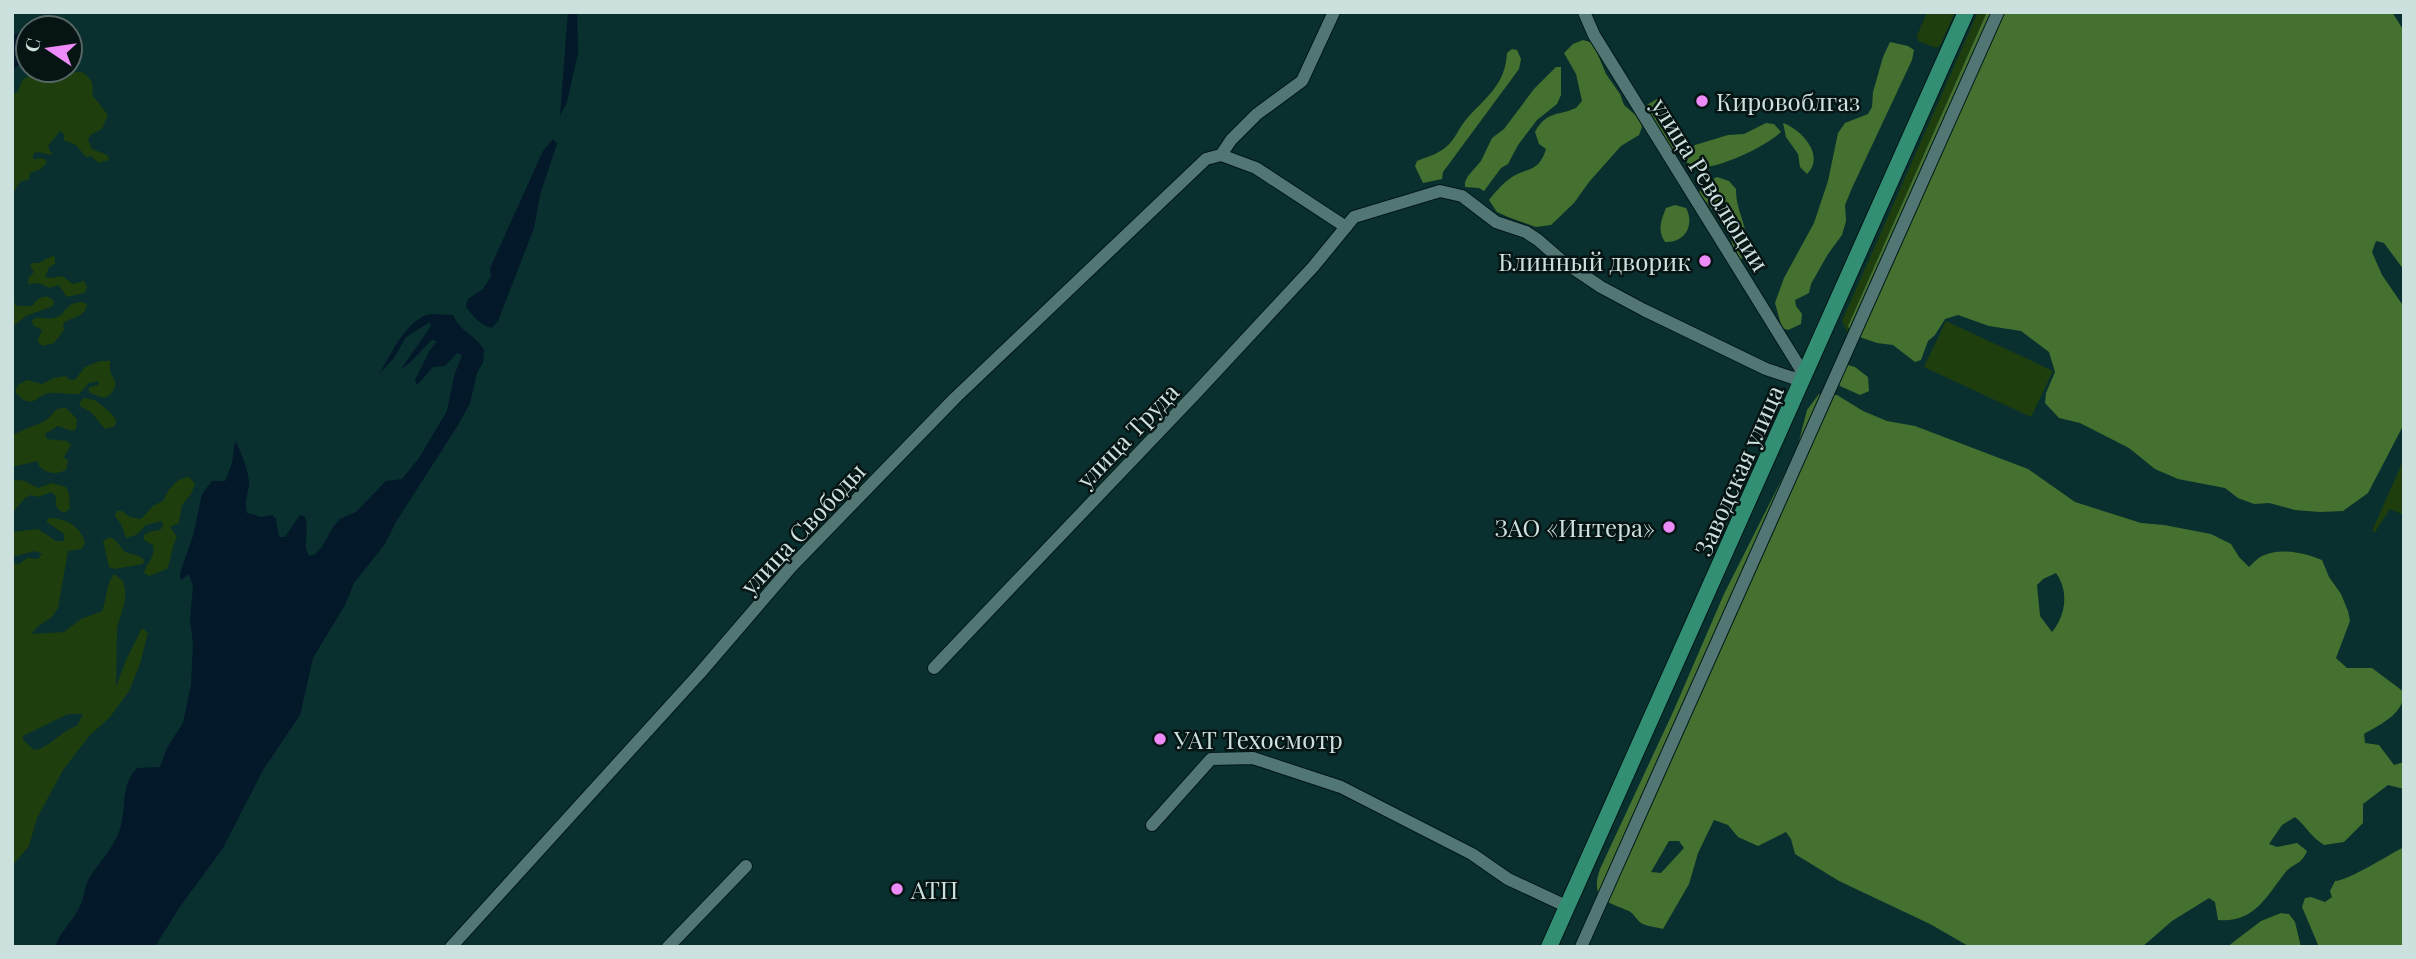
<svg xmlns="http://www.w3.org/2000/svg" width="2416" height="959" viewBox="0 0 2416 959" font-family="'Playfair Display',serif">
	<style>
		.green { fill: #1e3e0e; fill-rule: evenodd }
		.forest { fill: #44712f; fill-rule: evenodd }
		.water { fill: #031829 }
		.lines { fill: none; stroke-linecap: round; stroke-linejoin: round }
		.minor-casing { stroke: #001716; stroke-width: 14 }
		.major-casing { stroke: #001716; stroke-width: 18 }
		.minor { stroke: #517674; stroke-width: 12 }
		.major { stroke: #328f73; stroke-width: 16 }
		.poi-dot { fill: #ed8cf9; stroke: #061514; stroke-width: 2.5 }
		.labels { text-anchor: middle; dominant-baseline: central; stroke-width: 5; stroke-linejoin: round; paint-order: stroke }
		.poi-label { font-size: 24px; fill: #cce0de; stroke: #061514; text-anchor: start }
		.street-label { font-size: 24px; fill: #cce0de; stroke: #061514 }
	</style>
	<rect width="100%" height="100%" fill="#09302e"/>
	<g class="green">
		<path d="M1927 12H1955L1940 46 1936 48 1918 41 1917 36Z"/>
		<path d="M1978 12H1987L1848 326 1850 337 1842 321Z"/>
		<path d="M41 70H66V75C79 70 84 70 92 82L93 96 108 115 102 129 90 135 88 140 92 149 107 155 109 160 99 163 91 156 86 157 76 145 64 140V134L60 131 48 146 52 155 38 152 33 154V159L43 158 47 162 41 169 30 173 29 179 20 182 12 195V96L18 91 23 79Z"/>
		<path d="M52 256 55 257V264L49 267 45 277 52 278 62 276 73 284 84 281 87 287 84 293 67 297 59 285 49 288 39 283 28 284 29 277 34 272 30 266 32 263H39Z"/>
		<path d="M12 293 15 298 13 303 17 306H32C38 298 45 292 54 301L53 306 26 316 12 327Z"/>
		<path d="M83 302 87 305C84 319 71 316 63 324L64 330 54 343 43 346 39 343 38 339 42 330 33 325 32 320C40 315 45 320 54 318 68 315 62 303 83 302Z"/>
		<path d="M1946 321 2053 371 2031 417 1924 367Z"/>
		<path d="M100 361H110V371L116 384 112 393 104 398 90 393 88 388 98 385 99 381 89 383 79 394C69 395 59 392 50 393 35 395 33 412 15 392L18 385 27 380 42 384 54 378 66 376 69 380H75L85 367Z"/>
		<path d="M84 398 95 400C102 407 113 412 116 421L115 426 105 429 92 413 80 406V402Z"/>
		<path d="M61 408H66L77 419 76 429 72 431 58 426 45 434 47 439 67 441 71 445 64 457 68 461 66 470C56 475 47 474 39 466L38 461 12 467V436C23 429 32 427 43 422 51 419 52 410 61 408Z"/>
		<path d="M2404 459 2402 503 2404 515 2390 509 2375 532 2372 531Z"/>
		<path d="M189 477 195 484 191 494 182 505 179 523 170 527 177 537C171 548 172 558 167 569L149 576 144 573C146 563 156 558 153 545L144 540V535L149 532 160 530 163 526 161 521 146 525 136 535 126 538 121 524 115 516 117 511H122L130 517 141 519 153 506 163 501C168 490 176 478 189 477Z"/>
		<path d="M18 480 25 481 38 488 52 483 66 487 69 494 70 508 65 513C56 510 55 505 56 496L51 492 38 497 31 495 25 498 12 513V481Z"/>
		<path d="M50 518C66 518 81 527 85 543L82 549 68 551 58 608 52 617 36 628 32 634 64 632 81 619 102 611C107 599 106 583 114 574L123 581 125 590V601L117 628 116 687 126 660 142 628 148 633 140 664 129 691 110 717 89 736 63 770 37 818 29 846 12 866V563L19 564 27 558 38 559 42 554 35 551 16 556 12 553V532L38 529 56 541H64V534L47 522V519ZM68 714H83L77 726C61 731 48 749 34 750L23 740V736Z"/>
		<path d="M110 537 116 541 125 552 139 556 144 560 143 564 115 569 109 567 103 541Z"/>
	</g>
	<g class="forest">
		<path d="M1987 12H2392L2404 31V270L2384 243 2376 241 2372 252 2382 275 2404 307V424L2368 493 2343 511 2320 512 2295 510 2269 503 2254 504 2238 498 2225 488 2178 479 2155 469 2129 448 2080 423 2059 418 2045 403 2046 393 2055 372 2049 352 2021 331 1989 326 1958 315 1945 319 1935 335 1928 341 1921 360 1915 362 1893 345 1877 343 1851 334 1848 326Z"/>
		<path d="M1583 40 1593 43 1606 74 1620 94 1624 105 1640 119 1642 127 1639 135 1621 146 1589 182 1574 203 1551 225 1536 227 1508 217 1497 212 1489 200C1494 194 1501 185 1508 180 1525 166 1538 175 1546 149L1539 144 1535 132C1546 111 1558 116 1576 108L1582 101 1576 74 1564 53 1573 44Z"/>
		<path d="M1890 42 1908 46 1914 50 1912 60 1852 188 1845 205 1846 221 1842 235 1828 254 1811 284 1809 293 1795 300 1796 306 1802 314 1801 324 1788 330 1782 328 1775 303 1784 278 1814 223 1828 181 1838 133 1845 123 1868 114 1872 107 1873 92 1883 57Z"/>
		<path d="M1512 49 1517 50 1521 59 1519 69 1443 172 1442 179 1423 183 1415 166 1417 161C1427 157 1438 154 1446 147 1455 140 1458 129 1465 121 1484 98 1505 87 1507 53Z"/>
		<path d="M1556 67H1561V95L1557 104 1537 120 1518 145 1508 164 1501 168 1484 191 1479 188 1465 187V182L1468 176 1481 161 1492 138 1504 129 1534 89Z"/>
		<path d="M1657 99 1663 101 1687 137 1679 150H1673L1668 145 1648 112 1647 105Z"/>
		<path d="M1766 123 1774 124 1781 132C1764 148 1714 171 1691 168L1686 161V154L1695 145 1728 135 1744 134Z"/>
		<path d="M1783 123C1801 129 1826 156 1807 174L1800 167 1798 154 1786 137Z"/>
		<path d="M1717 177 1729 181 1736 189C1735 214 1755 234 1742 259L1736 257 1728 230 1699 193 1702 184Z"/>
		<path d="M1675 205 1686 208C1695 225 1685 243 1665 242 1657 231 1661 220 1666 208Z"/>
		<path d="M1844 364 1855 367 1868 377 1869 391 1860 395 1840 386 1837 379Z"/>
		<path d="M1819 394 1837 395 1863 411 1887 421 1915 426 2028 469 2075 502 2141 523 2164 525 2211 534 2231 544 2239 557 2249 567C2253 563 2258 558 2262 556 2281 547 2305 553 2322 560L2329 577 2341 594 2348 611 2350 621 2336 658 2347 668H2372L2404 692C2404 714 2381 724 2364 734L2365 743 2379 745 2394 765 2404 762V789L2388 785 2363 804V823L2344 842 2324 845C2311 837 2306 826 2295 817L2282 825 2269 844 2277 847 2297 843 2307 851C2301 866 2292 863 2284 874 2265 899 2253 923 2218 920L2215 902 2209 898 2172 921 2142 947H1970L1930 924 1839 881 1795 854 1791 839 1786 832 1758 846 1738 837 1728 825 1714 820 1698 853 1689 884 1663 929C1656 927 1646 926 1641 923 1636 919 1634 914 1629 911 1605 901 1590 898 1600 869L1673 712 1724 594 1797 449 1807 410ZM2056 573C2069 591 2066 615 2052 632L2040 616 2037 585 2043 579ZM1669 841H1679L1684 848 1661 873 1651 872Z"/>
		<path d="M2404 847V947H2319L2302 907 2305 898 2311 897 2325 902 2332 897 2330 891 2335 881C2348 881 2388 855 2404 847Z"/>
		<path d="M2281 913 2289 914 2295 922 2301 947H2227L2261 921Z"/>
	</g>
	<g class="water">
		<path d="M568 12H577L578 53 567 102 560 116Z"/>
		<path d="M37 23 45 24 46 28H28V54L12 72V36Z"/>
		<path d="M553 139 557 144 540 195 534 228 498 321 492 328C480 325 472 316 466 306L468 299 483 289 487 283 491 276 490 268 510 224 543 151Z"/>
		<path d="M431 314 453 315C459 331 477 336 484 350L483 362 477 373 470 403 458 425 396 522 385 544 354 583 345 605 313 658 300 715 263 770 223 848 179 908 155 947H55C60 932 71 923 78 910 85 899 84 885 91 875 102 859 114 847 120 829 127 807 120 786 137 768L160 767 167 748 183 723 191 685 193 644 190 620 193 587 189 574 181 580 180 573 193 536 202 494 212 481H225L232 463 235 441C240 448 250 475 249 484 248 495 244 502 247 513L261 517 272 515 276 519 279 537H285L300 515 305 517C310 531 301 547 310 556L315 554 322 547 333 527 340 519 356 512 386 481 402 479 419 458 447 411 454 376 462 355 457 353 445 366 433 367 417 385 415 380 430 350 437 341 432 340C421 349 414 362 401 369L431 326 430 322 406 337 394 358 380 373C391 354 407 318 431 314Z"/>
	</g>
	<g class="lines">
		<defs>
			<g id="minor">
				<path d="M1221 155 1231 140 1257 114 1302 81 1334 12"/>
				<path d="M934 668 1195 394 1313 267 1354 217 1440 191 1462 196 1496 222 1526 232 1538 240 1561 260 1601 287 1644 310 1766 369 1793 378 1805 376 1594 35 1584 12"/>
				<path d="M1152 825 1211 759 1253 758 1341 787 1472 854 1508 879 1568 907"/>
				<path d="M451 947 700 673 791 567 955 398 1206 159 1221 155 1256 168 1346 227"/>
				<path d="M668 947 746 866"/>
				<path d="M1581 947 1998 12"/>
			</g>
			<path id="major" d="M1549 947 1966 12"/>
		</defs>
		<use href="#minor" class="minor-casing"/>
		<use href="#major" class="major-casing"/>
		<use href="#minor" class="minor"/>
		<use href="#major" class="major"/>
	</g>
	<g class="poi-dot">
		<circle cx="1702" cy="101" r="7"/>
		<circle cx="1705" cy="261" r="7"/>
		<circle cx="1669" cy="527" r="7"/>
		<circle cx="1160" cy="739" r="7"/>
		<circle cx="897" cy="889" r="7"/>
	</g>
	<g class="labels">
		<g class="poi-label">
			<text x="1716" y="101">Кировоблгаз</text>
			<text x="1691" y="261" text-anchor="end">Блинный дворик</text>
			<text x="1655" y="527" text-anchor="end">ЗАО «Интера»</text>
			<text x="1174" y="739">УАТ Техосмотр</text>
			<text x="911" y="889">АТП</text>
		</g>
		<g class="street-label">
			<text transform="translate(1711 184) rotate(58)">улица Революции</text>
			<text transform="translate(1127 435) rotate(-46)">улица Труда</text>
			<text transform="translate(1738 470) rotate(-66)">Заводская улица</text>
			<text transform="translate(802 528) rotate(-47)">улица Свободы</text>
		</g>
	</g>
	<rect width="2416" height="959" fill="none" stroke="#cce0de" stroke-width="28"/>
	<g transform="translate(49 49) rotate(283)"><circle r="33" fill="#061514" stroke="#556665" stroke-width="2"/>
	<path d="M0-5L12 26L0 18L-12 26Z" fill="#ed8cf9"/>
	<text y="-10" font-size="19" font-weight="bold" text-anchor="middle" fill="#cce0de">С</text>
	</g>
</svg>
